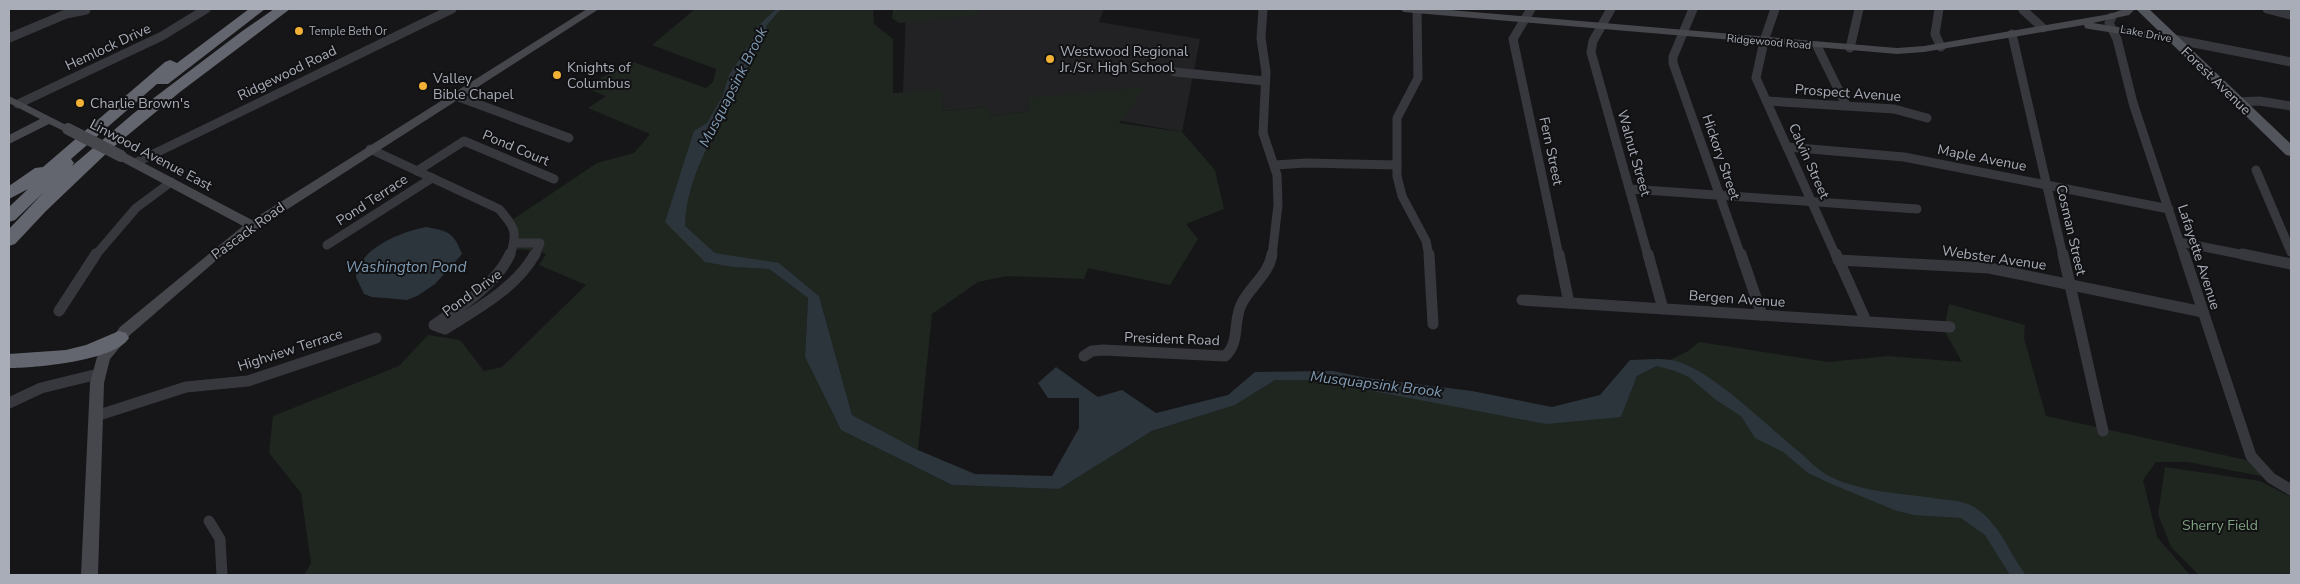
<svg xmlns="http://www.w3.org/2000/svg" width="2300" height="584" viewBox="0 0 2300 584" font-family="'Nunito Sans',sans-serif">
	<style>
		.built { fill: #222225 }
		.green { fill: #1e261f }
		.water { fill: #2c353c }
		.lines { fill: none; stroke-linecap: round; stroke-linejoin: round }
		.street-far1 { stroke: #37383d; stroke-width: 9 }
		.street { stroke: #37383d; stroke-width: 11 }
		.secondary { fill: #45474d; fill-rule: evenodd }
		.primary { fill: #53555c; fill-rule: evenodd }
		.highway { fill: #63666e; fill-rule: evenodd }
		.secondary-bridge { stroke: #45474d; stroke-width: 12 }
		.poi-dot { fill: #f2b134; stroke: #111113; stroke-width: 2 }
		.labels { text-anchor: middle; dominant-baseline: central; stroke-width: 4; stroke-linejoin: round; paint-order: stroke }
		.far-poi-label { font-size: 11px; fill: #a8adb8; stroke: #111113; text-anchor: start }
		.far-street-label { font-size: 11px; fill: #a8adb8; stroke: #111113 }
		.street-label { font-size: 14px; fill: #a8adb8; stroke: #111113 }
		.poi-label { font-size: 14px; fill: #a8adb8; stroke: #111113; text-anchor: start }
		.park-label { font-size: 14px; fill: #7fa381; stroke: #111113 }
		.water-label { font-size: 15px; font-style: italic; fill: #7f9bb3; stroke: #111113 }
	</style>
	<rect width="100%" height="100%" fill="#161618"/>
	<path class="built" d="M906 9H1104L1099 22 1200 39 1182 132 1117 120 1027 98 1029 111 989 116V107L943 111 942 91 903 93Z"/>
	<g class="green">
		<path d="M695 9H873L874 24 893 39V93L942 90 943 111 989 107 990 116 1029 111 1027 98 1146 87 1119 123 1182 132 1215 170 1224 209 1186 224 1198 239 1170 285 1088 268 1084 279 1007 276 978 282 932 314 918 450 852 415 819 296 779 263 739 267 769 269 808 298 805 357 841 430 952 485 1059 489 1152 431 1235 405 1275 380H1315L1621 417 1637 376 1688 351 1699 342 1828 362 1888 356 1962 362 1944 330 1949 304 2025 325 2024 338 2046 416 2255 462 2271 478 2188 462H2156L2143 480 2157 537 2190 575H304L311 563 301 493 269 453 273 416 399 366 428 335 460 340 484 371 502 367 586 285 539 265 546 254 538 251 514 249 512 220 597 163 634 153 650 134 588 108 606 96 583 87 633 62 706 88 713 82 716 69 652 45Z"/>
		<path d="M893 9H977L979 15 899 23 892 18Z"/>
		<path d="M2165 467 2260 481 2291 497V575H2199L2171 547 2158 514Z"/>
	</g>
	<g class="water">
		<path d="M776 9H781L766 26 769 31C762 43 754 55 748 68 745 73 744 80 741 85 717 130 686 175 685 226L715 253 779 263 819 296 852 415 918 450 975 474 1052 476 1079 428V398H1048L1038 383 1056 367 1098 397 1122 390 1156 413 1228 395 1255 372 1333 371 1367 378 1472 391 1552 407 1600 395 1630 360C1643 360 1658 358 1671 360 1708 366 1767 426 1797 450 1809 460 1818 471 1833 478 1863 492 1900 493 1933 498 1946 500 1963 500 1974 507 2000 523 2008 552 2026 575H2010L1985 535 1961 518 1914 515 1897 511 1836 486 1808 473 1783 452 1755 438 1741 416 1716 400 1689 377 1675 371 1657 366 1637 376 1621 417 1546 424 1315 380H1275L1235 405 1152 431 1059 489 952 485 841 430 805 357 808 298 769 269 733 267 705 262 665 222 694 131 707 123 723 95 729 75 757 33 756 28Z"/>
		<path d="M426 227C449 231 454 233 462 254L435 284 417 296 407 300 397 299 372 297 364 294 356 277C359 248 401 232 426 227Z"/>
	</g>
	<g class="lines">
		<g class="street-far1">
			<path d="M1263 9 1261 38 1266 72 1263 133 1277 175 1278 205 1272 256"/>
			<path d="M1531 9 1513 39 1559 256"/>
			<path d="M1611 9 1593 41 1591 52 1648 256"/>
			<path d="M1693 9 1673 57V63L1741 256"/>
			<path d="M1775 9 1764 41 1756 78 1836 256"/>
			<path d="M1939 9 1935 34 1941 47"/>
			<path d="M2267 9 2291 15"/>
			<path d="M1417 10 1418 78 1397 118V176L1402 196 1426 241 1429 256"/>
			<path d="M2023 10 2043 28"/>
			<path d="M2112 17 2109 23 2117 39 2133 103 2184 256"/>
			<path d="M2012 34 2063 256"/>
			<path d="M9 38 66 14 86 10"/>
			<path d="M2173 39 2291 62"/>
			<path d="M1817 46 1846 105"/>
			<path d="M1850 48 1859 9"/>
			<path d="M1175 72 1265 81"/>
			<path d="M456 96 569 138"/>
			<path d="M1767 101 1894 109 1927 118"/>
			<path d="M2238 102 2259 101 2291 106"/>
			<path d="M18 104 162 36 206 9"/>
			<path d="M1787 147 1904 157 2169 209"/>
			<path d="M370 149 499 209C515 227 518 232 510 256"/>
			<path d="M135 163 452 9"/>
			<path d="M1275 165 1306 163 1397 165"/>
			<path d="M2256 170 2291 252"/>
			<path d="M417 171 464 141 554 179"/>
			<path d="M1630 189 1917 209"/>
			<path d="M2179 242 2249 256"/>
			<path d="M516 243H540L535 256"/>
			<path d="M327 245 432 178"/>
			<path d="M95 256 136 208 171 182"/>
		</g>
		<g class="street">
			<path d="M510 254C496 285 461 306 434 325L445 329C477 309 516 288 535 254"/>
			<path d="M1429 254 1433 324"/>
			<path d="M1559 254 1569 303"/>
			<path d="M1648 254 1663 309"/>
			<path d="M1741 254 1762 315"/>
			<path d="M1836 254 1866 321"/>
			<path d="M2063 254 2103 431"/>
			<path d="M2184 254 2251 456 2271 478 2291 490"/>
			<path d="M2242 254 2291 264"/>
			<path d="M1838 260 1989 268 2203 312"/>
			<path d="M1522 300 1950 327"/>
			<path d="M59 311 96 254"/>
			<path d="M1084 356 1092 351 1103 350 1225 356C1240 343 1233 322 1241 305 1249 287 1269 275 1272 254"/>
			<path d="M9 403 41 388 98 374"/>
			<path d="M96 416 186 387 248 381 376 338"/>
			<path d="M209 521 220 539 222 575"/>
		</g>
		<g class="secondary">
			<path d="M587 9H599L241 239 130 335 110 359 104 383 98 575H81L90 383 97 357 120 327 243 226 117 159 115 156 117 153H125L252 220Z"/>
			<path d="M1399 9H1438L1897 48 1924 46 2110 14 2124 9H2135L2129 15 2093 23 2173 36 2178 39 2173 42 2089 29 2085 28 2084 25 1924 52 1897 54 1404 12Z"/>
			<path d="M9 96 74 129 68 133 49 124 9 144V135L40 119 9 103Z"/>
		</g>
		<path class="primary" d="M2136 9H2149L2291 144V156L2286 155Z"/>
		<g class="highway">
			<path d="M249 9H265L168 84H157L71 159 74 163 72 166 134 113 241 32 274 9H290L180 92 111 149 46 211 15 244 9 246V229L43 193 15 220 9 222V207L28 189 9 199V186L35 168 43 167 165 62 170 60 177 63Z"/>
			<path d="M119 331 126 333 129 338C115 361 34 368 9 368V354L66 350 86 345Z"/>
		</g>
		<path class="secondary-bridge" d="M68 129 121 156"/>
	</g>
	<g class="poi-dot">
		<circle cx="299" cy="31" r="5"/>
		<circle cx="1050" cy="59" r="5"/>
		<circle cx="557" cy="75" r="5"/>
		<circle cx="423" cy="86" r="5"/>
		<circle cx="80" cy="103" r="5"/>
	</g>
	<g class="labels">
		<g class="far-poi-label">
			<text x="309" y="31">Temple Beth Or</text>
		</g>
		<g class="far-street-label">
			<text transform="translate(2146 34) rotate(11)">Lake Drive</text>
			<text transform="translate(1769 42) rotate(5)">Ridgewood Road</text>
		</g>
		<g class="street-label">
			<text transform="translate(108 47) rotate(-25)">Hemlock Drive</text>
			<text transform="translate(287 73) rotate(-26)">Ridgewood Road</text>
			<text transform="translate(2216 81) rotate(44)">Forest Avenue</text>
			<text transform="translate(1848 93) rotate(4)">Prospect Avenue</text>
			<text transform="translate(516 148) rotate(23)">Pond Court</text>
			<text transform="translate(1551 151) rotate(78)">Fern Street</text>
			<text transform="translate(1634 153) rotate(74)">Walnut Street</text>
			<text transform="translate(151 155) rotate(28)">Linwood Avenue East</text>
			<text transform="translate(1721 157) rotate(71)">Hickory Street</text>
			<text transform="translate(1982 158) rotate(11)">Maple Avenue</text>
			<text transform="translate(1809 161) rotate(66)">Calvin Street</text>
			<text transform="translate(372 200) rotate(-33)">Pond Terrace</text>
			<text transform="translate(2071 230) rotate(77)">Cosman Street</text>
			<text transform="translate(248 231) rotate(-36)">Pascack Road</text>
			<text transform="translate(2199 257) rotate(72)">Lafayette Avenue</text>
			<text transform="translate(1994 258) rotate(8)">Webster Avenue</text>
			<text transform="translate(472 293) rotate(-36)">Pond Drive</text>
			<text transform="translate(1737 299) rotate(4)">Bergen Avenue</text>
			<text transform="translate(1172 339) rotate(2)">President Road</text>
			<text transform="translate(290 350) rotate(-18)">Highview Terrace</text>
		</g>
		<g class="poi-label">
			<text x="1060" y="51">Westwood Regional<tspan x="1060" dy="16">Jr./Sr. High School</tspan></text>
			<text x="567" y="67">Knights of<tspan x="567" dy="16">Columbus</tspan></text>
			<text x="433" y="78">Valley<tspan x="433" dy="16">Bible Chapel</tspan></text>
			<text x="90" y="103">Charlie Brown's</text>
		</g>
		<g class="park-label">
			<text x="2220" y="525">Sherry Field</text>
		</g>
		<g class="water-label">
			<text transform="translate(733 87) rotate(-63)">Musquapsink Brook</text>
			<text x="406" y="267">Washington Pond</text>
			<text transform="translate(1376 384) rotate(7)">Musquapsink Brook</text>
		</g>
	</g>
	<rect width="2300" height="584" fill="none" stroke="#a8adb8" stroke-width="20"/>
</svg>
